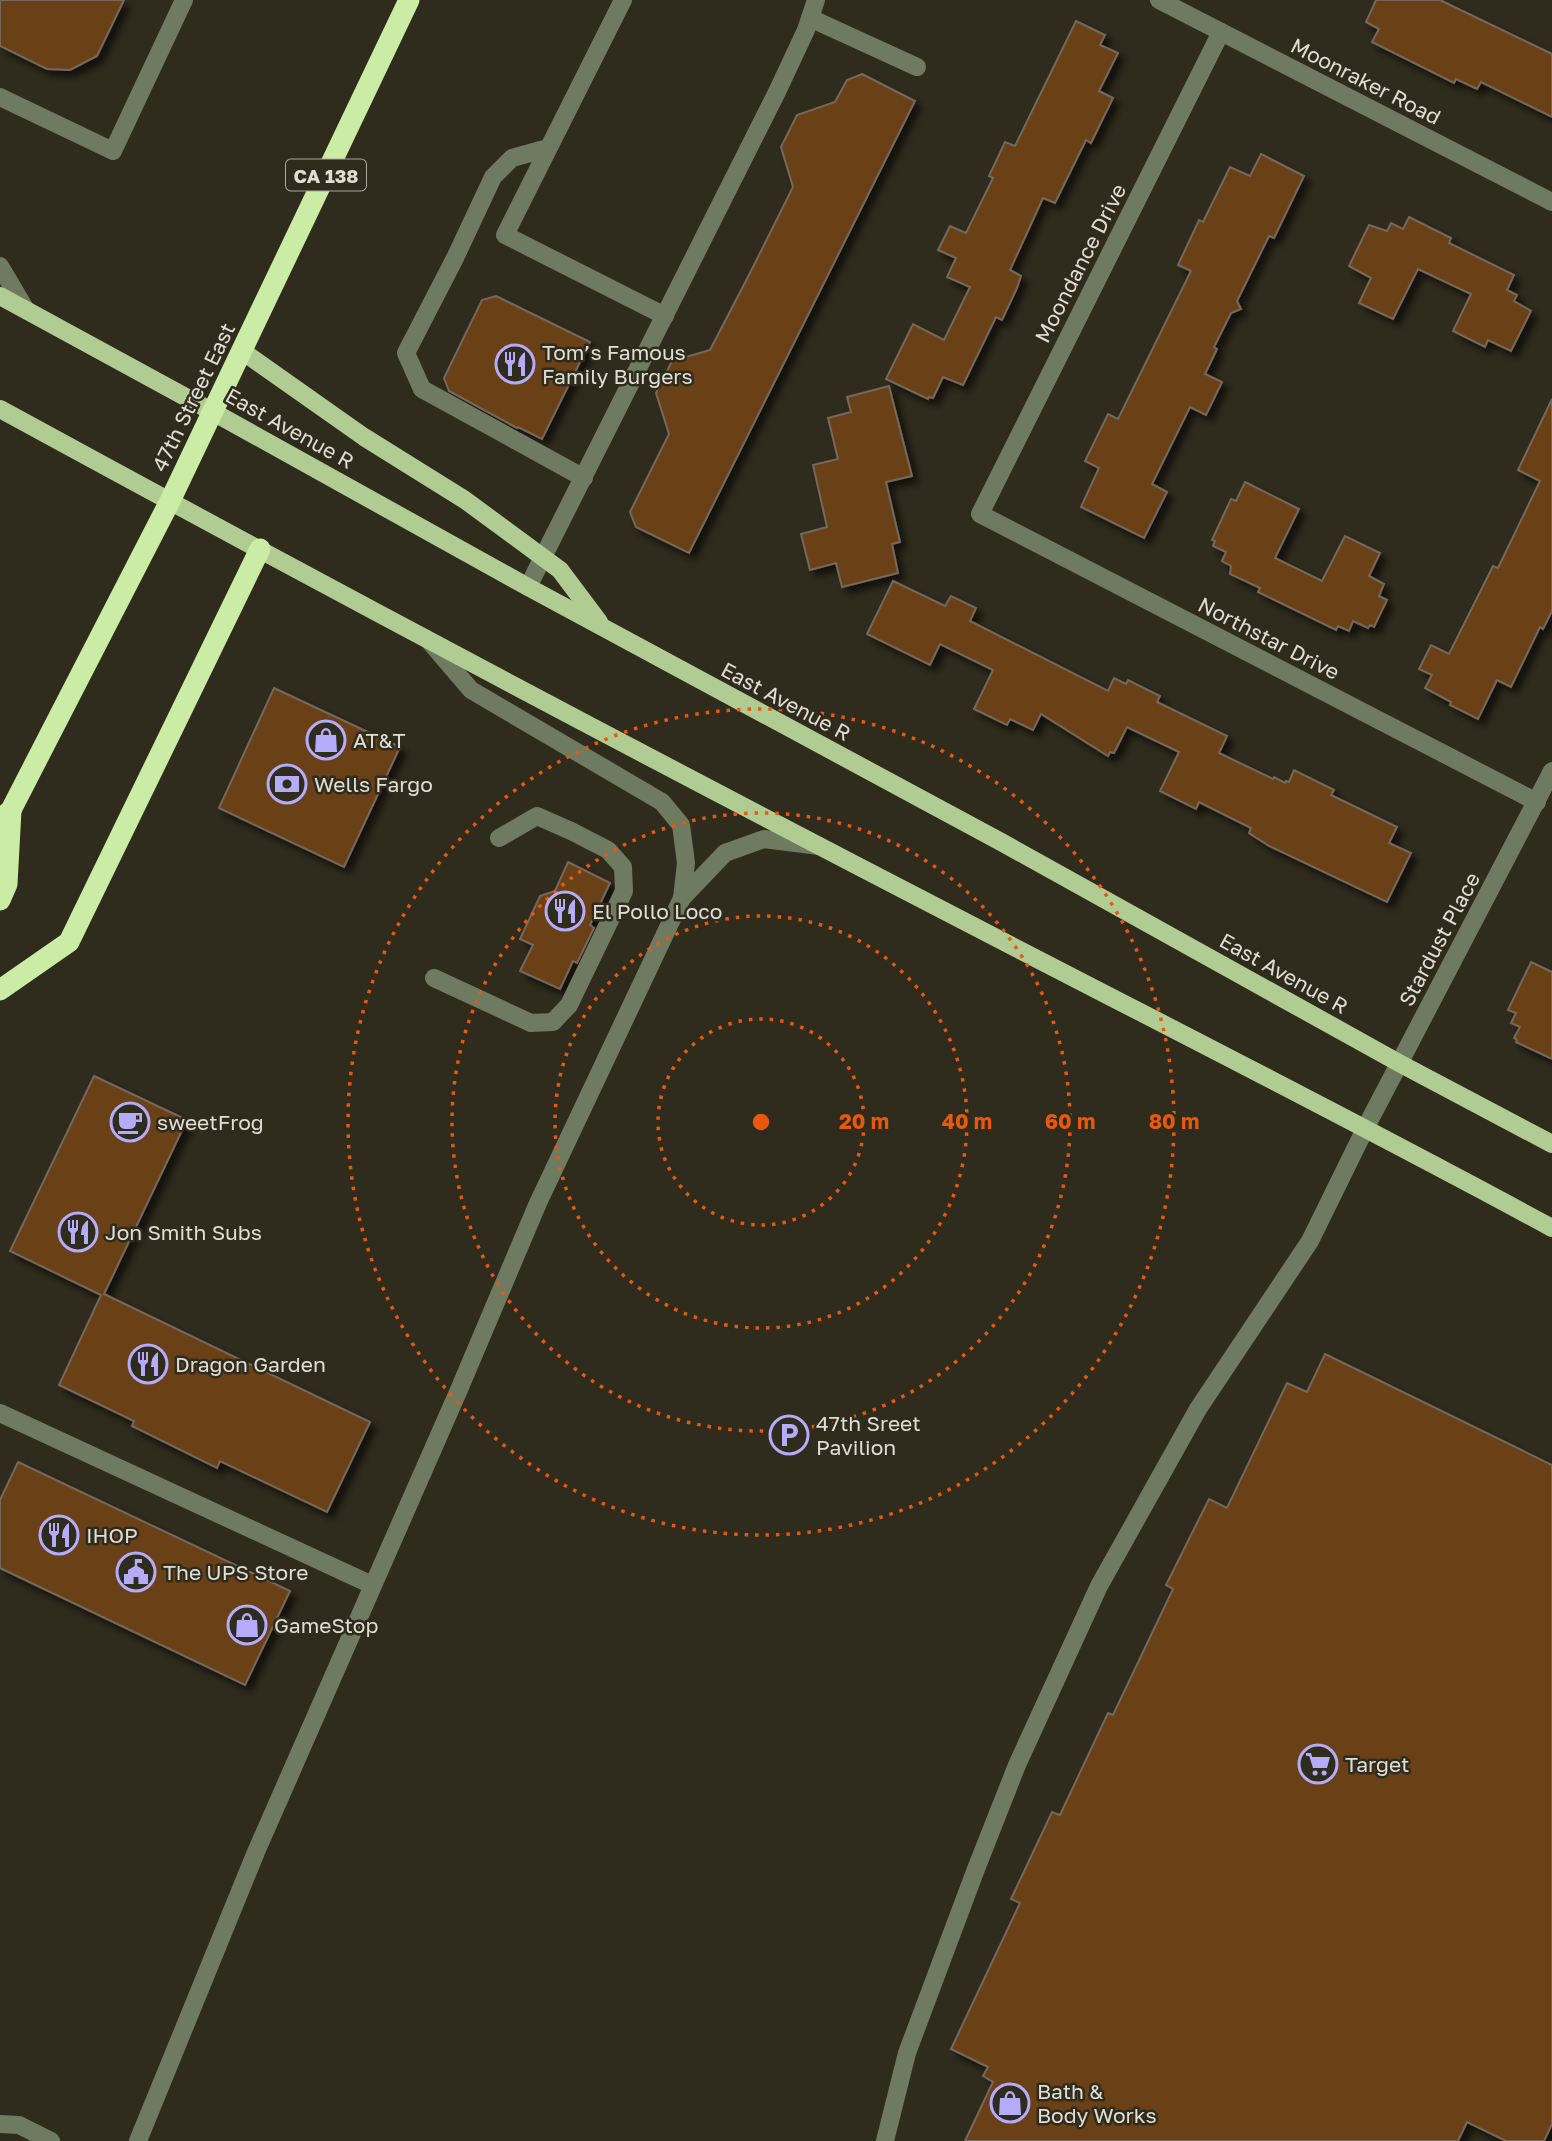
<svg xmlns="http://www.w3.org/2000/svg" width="1552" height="2141" viewBox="0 0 1552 2141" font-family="'Golos Text',sans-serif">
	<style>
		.building { fill: #6b4119; stroke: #75675c; stroke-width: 2; filter: url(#shadow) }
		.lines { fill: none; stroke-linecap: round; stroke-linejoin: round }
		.minor { stroke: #6e7b60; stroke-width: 18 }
		.major { stroke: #b1cc92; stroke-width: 18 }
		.highway { stroke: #cbeca5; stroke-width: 21 }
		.ring { fill: none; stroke: #e8590c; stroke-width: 3.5; stroke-dasharray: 3.5 7 }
		.labels { text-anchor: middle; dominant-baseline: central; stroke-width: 5; stroke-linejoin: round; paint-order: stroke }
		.shield { fill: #2f2b1d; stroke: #aba89d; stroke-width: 2 }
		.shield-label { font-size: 19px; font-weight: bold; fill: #e0ddd4 }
		.street-label { font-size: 21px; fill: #e0ddd4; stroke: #2f2b1d }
		.poi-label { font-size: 21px; fill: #e0ddd4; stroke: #2f2b1d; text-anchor: start }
		.centre { fill: #e8590c; stroke: #2f2b1d; stroke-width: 3.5 }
		.ring-label { font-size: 21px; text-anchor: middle; font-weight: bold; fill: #e8590c; stroke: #2f2b1d; stroke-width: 5; stroke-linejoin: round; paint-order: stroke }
	</style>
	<defs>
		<filter id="shadow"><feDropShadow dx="6" dy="6" stdDeviation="3.5" flood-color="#0009"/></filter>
	</defs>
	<rect width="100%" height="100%" fill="#2f2b1d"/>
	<g class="building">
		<path d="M0 0H124L97 56 70 70 47 69 0 46Z"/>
		<path d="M1376 0H1440L1552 54V117L1481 82 1477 89 1456 79 1454 83 1372 42 1379 29 1366 22Z"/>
		<path d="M1076 21 1105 35 1100 45 1118 53 1099 91 1113 98 1091 143 1086 140 1055 203 1043 198 1010 270 1021 276 1017 288 1002 320 996 317 963 385 943 377 933 398 929 397 928 399 886 379 913 324 944 340 970 287 947 277 956 258 938 250 950 226 966 233 993 178 989 176 1005 142 1015 146Z"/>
		<path d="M862 74 915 101 689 553 636 527 630 512 669 434 656 393 672 361 710 350 750 273 793 187 781 147 797 115 835 102 847 80Z"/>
		<path d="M1261 154 1304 176 1274 238 1269 236 1237 301 1241 309 1231 313 1214 347 1217 349 1205 374 1222 382 1206 415 1190 407 1152 484 1167 492 1144 538 1081 507 1099 468 1085 461 1108 414 1118 419 1191 271 1178 265 1199 220 1203 222 1230 167 1250 176Z"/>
		<path d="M1409 217 1451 238 1449 243 1514 275 1507 290 1517 295 1514 301 1531 311 1511 351 1488 340 1485 347 1453 331 1471 294 1418 269 1393 319 1359 303 1371 278 1349 266 1369 225 1387 231 1391 223 1403 229Z"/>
		<path d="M496 296 590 342 542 439 518 427 517 428 449 391 444 378 482 300Z"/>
		<path d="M889 386 912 476 886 482 900 542 892 544 898 573 842 587 836 563 810 570 801 534 827 527 813 465 838 459 828 418 851 412 847 397Z"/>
		<path d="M1552 399V611L1543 629 1540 627 1511 687 1497 680 1478 719 1450 705 1451 702 1425 688 1432 675 1419 669 1431 645 1449 654 1493 566 1498 568 1540 481 1518 470Z"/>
		<path d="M1245 482 1299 509 1275 558 1322 581 1345 536 1380 553 1369 576 1384 584 1379 596 1387 600 1374 627 1370 625 1368 628 1353 621 1349 631 1338 626 1336 630 1258 592 1260 588 1230 574 1231 566 1222 561 1226 552 1213 546 1215 541 1212 540 1231 499 1236 501Z"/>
		<path d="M893 581 945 606 951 596 976 608 970 621 1108 691 1114 678 1126 684 1128 680 1160 696 1157 702 1227 736 1219 753 1273 779 1274 777 1285 783 1286 781 1289 782 1294 770 1334 790 1331 795 1397 827 1389 843 1411 853 1387 902 1269 846 1249 833 1251 828 1199 802 1196 809 1160 791 1179 752 1127 727 1114 753 1110 752 1108 756 1041 714 1033 730 1010 719 1007 725 974 709 993 670 940 644 930 665 867 634Z"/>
		<path d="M274 688 400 747 344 867 219 808Z"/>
		<path d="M568 862 610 883 590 925 594 928 577 963 573 961 560 989 520 971 533 945 520 939 540 896 555 891Z"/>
		<path d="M1531 962 1552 972V1059L1516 1042 1517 1040 1514 1038 1520 1027 1511 1023 1516 1013 1508 1010Z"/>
		<path d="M94 1076 187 1120 104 1294 370 1422 327 1512 220 1461 217 1468 132 1426 134 1421 59 1385 101 1295 10 1251Z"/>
		<path d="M1325 1354 1552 1465V2124L1544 2141H1506L1467 2122 1458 2141H965L993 2082 983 2076 988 2067 951 2049 1020 1903 1011 1899 1052 1812 1060 1815 1108 1713 1113 1715 1173 1589 1166 1585 1209 1499 1227 1508 1287 1383 1307 1392Z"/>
		<path d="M18 1462 290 1591 245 1685 0 1568V1500Z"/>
	</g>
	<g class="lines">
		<g class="minor">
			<path d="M623 0 505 235 665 316"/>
			<path d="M1159 0 1552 202"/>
			<path d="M810 18 917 67"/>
			<path d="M1221 32 980 514 1537 802"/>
			<path d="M0 97 113 151 184 0"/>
			<path d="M548 148 512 158 493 177 455 258 406 353 422 389 584 478"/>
			<path d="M0 266 26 310"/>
			<path d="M528 587 777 92 806 30 816 0"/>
			<path d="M430 642 471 690 662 802 681 825 686 863 682 898"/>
			<path d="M434 978 531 1023 553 1022 569 1005 624 891 623 867 608 850 571 831 537 816 499 838"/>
			<path d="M0 1413 372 1585"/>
			<path d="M0 2124 19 2125 51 2141"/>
			<path d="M138 2141 256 1852 458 1392 538 1203 682 898 725 853 764 839 819 846"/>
			<path d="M885 2141 907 2053 976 1869 1017 1765 1099 1586 1198 1409 1310 1241 1366 1127 1552 771"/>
		</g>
		<g class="major">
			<path d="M0 296 213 412 528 587 1003 843 1399 1063 1552 1144"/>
			<path d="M242 351 364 437 465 500 560 570 599 622"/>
			<path d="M0 409C317 582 637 752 958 918 1156 1021 1355 1121 1552 1228"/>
		</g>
		<g class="highway">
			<path d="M0 820 11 810 170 501 409 0"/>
			<path d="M0 900 7 884 11 810"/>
			<path d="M0 990 69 942 260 549"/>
		</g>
	</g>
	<g class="ring">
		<circle cx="761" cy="1122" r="103"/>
		<circle cx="761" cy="1122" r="206"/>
		<circle cx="761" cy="1122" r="309"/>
		<circle cx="761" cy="1122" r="413"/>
	</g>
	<defs>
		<symbol id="restaurant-ring" viewBox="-11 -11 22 22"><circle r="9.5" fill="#2f2b1d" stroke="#b4acf9" stroke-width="1.5"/><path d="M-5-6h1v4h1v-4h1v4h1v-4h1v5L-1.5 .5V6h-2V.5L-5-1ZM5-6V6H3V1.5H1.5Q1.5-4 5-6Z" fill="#b4acf9"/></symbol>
		<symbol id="shop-ring" viewBox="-11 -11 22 22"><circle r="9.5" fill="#2f2b1d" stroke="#b4acf9" stroke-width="1.5"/><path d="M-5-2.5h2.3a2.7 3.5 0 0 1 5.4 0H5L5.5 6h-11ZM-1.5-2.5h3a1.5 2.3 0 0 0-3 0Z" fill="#b4acf9"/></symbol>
		<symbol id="bank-ring" viewBox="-11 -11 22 22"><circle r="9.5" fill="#2f2b1d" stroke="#b4acf9" stroke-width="1.5"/><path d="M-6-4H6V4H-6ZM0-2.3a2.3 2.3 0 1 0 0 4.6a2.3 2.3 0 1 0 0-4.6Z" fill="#b4acf9"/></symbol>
		<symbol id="cafe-ring" viewBox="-11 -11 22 22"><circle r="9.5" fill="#2f2b1d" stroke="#b4acf9" stroke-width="1.5"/><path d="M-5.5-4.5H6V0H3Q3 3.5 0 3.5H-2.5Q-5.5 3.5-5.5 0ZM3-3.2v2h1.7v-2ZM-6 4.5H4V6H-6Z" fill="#b4acf9"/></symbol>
		<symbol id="parking-ring" viewBox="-11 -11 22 22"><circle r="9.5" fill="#2f2b1d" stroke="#b4acf9" stroke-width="1.5"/><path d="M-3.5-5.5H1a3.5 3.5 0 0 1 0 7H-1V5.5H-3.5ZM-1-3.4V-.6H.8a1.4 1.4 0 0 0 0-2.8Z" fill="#b4acf9"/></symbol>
		<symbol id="civic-ring" viewBox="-11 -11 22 22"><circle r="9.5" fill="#2f2b1d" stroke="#b4acf9" stroke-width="1.5"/><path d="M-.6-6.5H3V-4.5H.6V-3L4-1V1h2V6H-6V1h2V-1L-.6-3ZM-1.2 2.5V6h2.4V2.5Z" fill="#b4acf9"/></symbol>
		<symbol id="supermarket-ring" viewBox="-11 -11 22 22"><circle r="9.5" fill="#2f2b1d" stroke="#b4acf9" stroke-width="1.5"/><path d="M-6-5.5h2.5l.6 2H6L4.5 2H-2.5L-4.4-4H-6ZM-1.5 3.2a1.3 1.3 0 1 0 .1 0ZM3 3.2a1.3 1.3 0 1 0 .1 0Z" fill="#b4acf9"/></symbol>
	</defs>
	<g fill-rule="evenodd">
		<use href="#restaurant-ring" x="493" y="342" width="44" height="44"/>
		<use href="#shop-ring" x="304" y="718" width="44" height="44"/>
		<use href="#bank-ring" x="265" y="762" width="44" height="44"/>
		<use href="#restaurant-ring" x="543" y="889" width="44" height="44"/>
		<use href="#cafe-ring" x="108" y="1100" width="44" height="44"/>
		<use href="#restaurant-ring" x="56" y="1210" width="44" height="44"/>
		<use href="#restaurant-ring" x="126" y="1342" width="44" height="44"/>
		<use href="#parking-ring" x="767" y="1413" width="44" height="44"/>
		<use href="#restaurant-ring" x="37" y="1513" width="44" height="44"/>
		<use href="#civic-ring" x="114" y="1550" width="44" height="44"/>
		<use href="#shop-ring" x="225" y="1603" width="44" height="44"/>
		<use href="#supermarket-ring" x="1296" y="1742" width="44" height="44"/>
		<use href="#shop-ring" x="988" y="2081" width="44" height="44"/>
	</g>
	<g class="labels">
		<rect class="shield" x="286" y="159.5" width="80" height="31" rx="5"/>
		<g class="shield-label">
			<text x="326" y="175">CA 138</text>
		</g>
		<g class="street-label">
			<text transform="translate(1366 81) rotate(27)">Moonraker Road</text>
			<text transform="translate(1080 263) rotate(-63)">Moondance Drive</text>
			<text transform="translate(193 397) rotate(-64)">47th Street East</text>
			<text transform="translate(290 428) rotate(29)">East Avenue R</text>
			<text transform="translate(1269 638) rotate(27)">Northstar Drive</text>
			<text transform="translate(786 701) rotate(28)">East Avenue R</text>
			<text transform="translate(1439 939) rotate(-62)">Stardust Place</text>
			<text transform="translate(1284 973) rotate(29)">East Avenue R</text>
		</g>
		<g class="poi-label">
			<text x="542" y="352">Tom’s Famous<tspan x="542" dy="24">Family Burgers</tspan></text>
			<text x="353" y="740">AT&amp;T</text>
			<text x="314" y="784">Wells Fargo</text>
			<text x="592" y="911">El Pollo Loco</text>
			<text x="157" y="1122">sweetFrog</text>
			<text x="105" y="1232">Jon Smith Subs</text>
			<text x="175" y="1364">Dragon Garden</text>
			<text x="816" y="1423">47th Sreet<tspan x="816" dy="24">Pavilion</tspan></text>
			<text x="86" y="1535">IHOP</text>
			<text x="163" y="1572">The UPS Store</text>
			<text x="274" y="1625">GameStop</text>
			<text x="1345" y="1764">Target</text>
			<text x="1037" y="2091">Bath &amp;<tspan x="1037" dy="24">Body Works</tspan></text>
		</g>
	</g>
	<circle cx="761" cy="1122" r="10" class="centre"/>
	<g class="ring-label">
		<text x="864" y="1129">20 m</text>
		<text x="967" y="1129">40 m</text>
		<text x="1070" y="1129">60 m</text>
		<text x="1174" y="1129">80 m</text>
	</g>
</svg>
